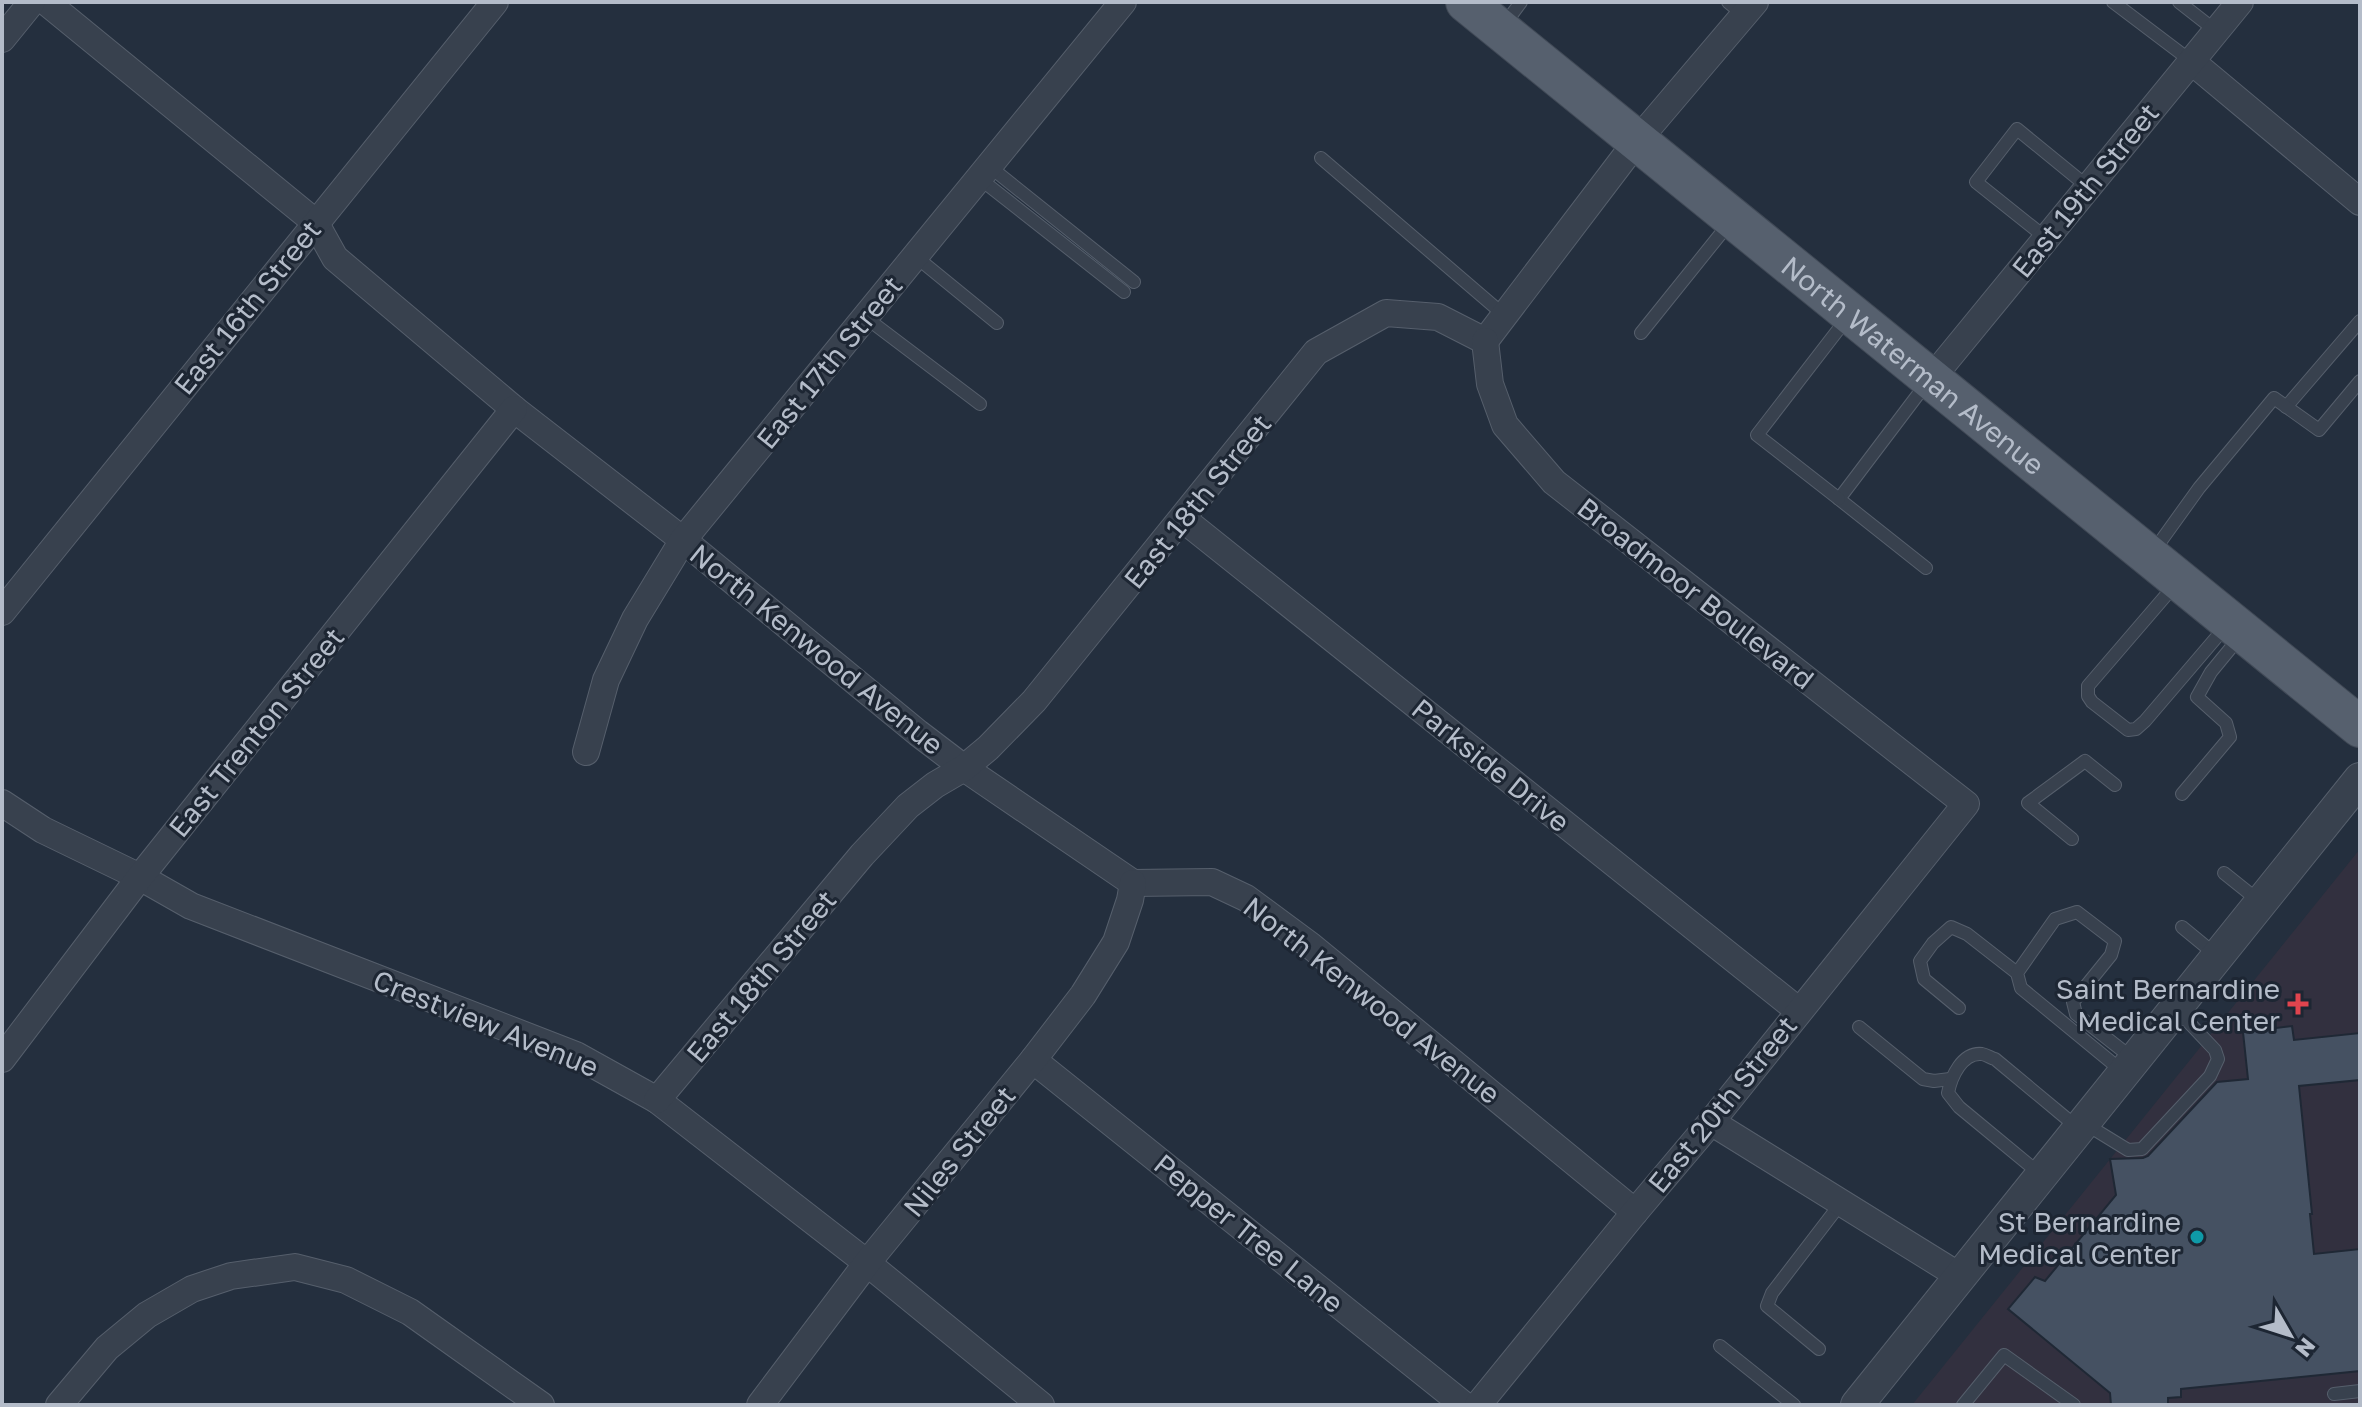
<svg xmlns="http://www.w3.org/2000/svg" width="2362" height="1407" viewBox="0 0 2362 1407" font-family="'Golos Text',sans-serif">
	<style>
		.medical { fill: #32303f }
		.building { fill: #455162; stroke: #1f2835; stroke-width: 2 }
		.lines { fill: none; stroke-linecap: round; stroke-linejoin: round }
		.service-casing { stroke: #565f6c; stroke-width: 14 }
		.minor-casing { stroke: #565f6c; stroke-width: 28 }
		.tertiary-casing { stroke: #565f6c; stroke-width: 34 }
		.primary-casing { stroke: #414a57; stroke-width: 42 }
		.service { stroke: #38414e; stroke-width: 12 }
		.minor { stroke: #38414e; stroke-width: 26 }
		.tertiary { stroke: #38414e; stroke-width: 32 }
		.primary { stroke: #56606e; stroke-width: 40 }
		.health-dot { fill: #e0444e; stroke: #1d2633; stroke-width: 3 }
		.culture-dot { fill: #0f9aa8; stroke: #1d2633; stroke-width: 3 }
		.labels { text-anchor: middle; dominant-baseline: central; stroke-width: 6; stroke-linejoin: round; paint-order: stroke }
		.street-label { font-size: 28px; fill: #b4bcc9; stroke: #1d2633 }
		.poi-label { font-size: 28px; fill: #b4bcc9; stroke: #1d2633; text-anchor: end }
	</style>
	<rect width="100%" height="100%" fill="#242f3e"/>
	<path class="medical" d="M2360 849V1405H1912Z"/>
	<path class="building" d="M2292 1026 2294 1040 2360 1033V1080L2299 1086 2312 1214H2310L2314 1254 2360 1249V1371L2181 1389V1397L2168 1398V1405H2111L2110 1393 2008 1309 2035 1277 2045 1281 2116 1195 2110 1159 2143 1158 2148 1156 2217 1082 2248 1079 2243 1032Z"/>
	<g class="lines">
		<defs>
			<g id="service">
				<path d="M1728 2 1744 15"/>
				<path d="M2113 2 2191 61"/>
				<path d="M2179 2 2216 31"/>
				<path d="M1504 25 1521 2"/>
				<path d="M1321 158 1504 315"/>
				<path d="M989 166 1134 282"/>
				<path d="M979 178 1124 292"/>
				<path d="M2046 238 1976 182 2017 129 2088 187"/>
				<path d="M915 256 997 323"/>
				<path d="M865 317 980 404"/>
				<path d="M1641 333 1731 221"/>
				<path d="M1926 384 1839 499 1926 568"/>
				<path d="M2286 407 2360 321"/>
				<path d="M1839 499 1757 435 1848 317"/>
				<path d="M2153 552 2199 488 2274 398 2319 430 2360 381"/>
				<path d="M2174 586 2088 686V696L2092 702 2128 730 2136 729 2145 721 2227 625"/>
				<path d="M2182 794 2230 737 2226 723 2197 697 2211 672 2239 638"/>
				<path d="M2072 839 2028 803 2085 761 2115 785"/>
				<path d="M2224 873 2259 901"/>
				<path d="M2182 927 2216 955"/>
				<path d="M1959 1008 1924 979 1920 961 1933 943 1951 927 1967 934 2017 973"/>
				<path d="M1859 1027 1923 1079 1934 1081 1950 1079"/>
				<path d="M2122 1071 2021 988 2017 973 2055 919 2077 912 2115 941 2111 955 2073 1002 2076 1014 2132 1058"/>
				<path d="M2084 1123 2128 1150 2142 1149 2210 1076 2218 1059 2215 1050 2178 1011"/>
				<path d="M2040 1174 1959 1107 1948 1093C1951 1077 1962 1052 1982 1054 1987 1055 1991 1058 1995 1059L2078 1128"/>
				<path d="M1720 1346 1794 1405"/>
				<path d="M1819 1349 1767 1306 1772 1293 1841 1203"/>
				<path d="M2334 1394 2360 1391"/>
				<path d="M1963 1405 2004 1355 2074 1405"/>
			</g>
			<g id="minor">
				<path d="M46 2 315 222 335 258 514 409 683 540 918 733 964 768 1133 883 1212 882 1246 898 1311 946 1635 1212"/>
				<path d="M2 39 32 2"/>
				<path d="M2191 61 2360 202"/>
				<path d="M1931 379 2240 2"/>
				<path d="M1183 519 1799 1011"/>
				<path d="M2 612 495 2"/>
				<path d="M586 752 606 680 635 619 683 540 1123 2"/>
				<path d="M2 803 43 830 140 877 191 906 576 1055 657 1100 867 1263 1041 1405"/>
				<path d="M2 1059 140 877 514 409"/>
				<path d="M1033 1060 1464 1405"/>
				<path d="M657 1100 862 855 908 806 935 785 964 768 988 748 1034 701 1316 352 1386 313 1438 317 1485 341 1637 141 1755 2"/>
				<path d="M1711 1122 1961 1277"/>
				<path d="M59 1405 107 1348 147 1315 192 1289 231 1276 295 1267 346 1280 410 1312 541 1405"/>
				<path d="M760 1405 867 1263 1033 1060 1083 995 1116 942 1130 900 1133 883"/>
				<path d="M1478 1405 1635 1212 1711 1122 1966 804 1554 482 1505 425 1490 384 1485 341"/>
			</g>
			<path id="tertiary" d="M1857 1405 2360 779"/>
			<g id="primary">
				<path id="s1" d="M1466 2 2360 727"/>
			</g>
		</defs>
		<use href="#service" class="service-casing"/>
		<use href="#minor" class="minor-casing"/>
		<use href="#tertiary" class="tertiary-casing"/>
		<use href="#primary" class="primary-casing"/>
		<use href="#service" class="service"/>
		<use href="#minor" class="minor"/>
		<use href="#tertiary" class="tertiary"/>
		<use href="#primary" class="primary"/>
	</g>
	<path class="health-dot" d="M2294 992h8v8h8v8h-8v8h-8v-8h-8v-8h8z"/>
	<circle class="culture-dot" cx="2197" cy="1237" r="8"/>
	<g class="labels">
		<g class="street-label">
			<text transform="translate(2085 190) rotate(-51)">East 19th Street</text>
			<text transform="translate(247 307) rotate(-51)">East 16th Street</text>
			<text transform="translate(829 362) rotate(-51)">East 17th Street</text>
			<text stroke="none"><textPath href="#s1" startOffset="576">North Waterman Avenue</textPath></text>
			<text transform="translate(1197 501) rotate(-51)">East 18th Street</text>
			<text transform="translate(1696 593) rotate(38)">Broadmoor Boulevard</text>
			<text transform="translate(817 649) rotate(39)">North Kenwood Avenue</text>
			<text transform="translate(256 732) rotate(-51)">East Trenton Street</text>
			<text transform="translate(1491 765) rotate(39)">Parkside Drive</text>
			<text transform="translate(761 976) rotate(-50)">East 18th Street</text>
			<text transform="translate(1372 1000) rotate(38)">North Kenwood Avenue</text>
			<text transform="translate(486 1023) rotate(22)">Crestview Avenue</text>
			<text transform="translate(1722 1104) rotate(-51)">East 20th Street</text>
			<text transform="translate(959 1151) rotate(-51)">Niles Street</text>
			<text transform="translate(1249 1233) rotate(39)">Pepper Tree Lane</text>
		</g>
		<g class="poi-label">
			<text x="2280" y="988">Saint Bernardine<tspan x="2280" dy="32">Medical Center</tspan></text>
			<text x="2181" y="1221">St Bernardine<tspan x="2181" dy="32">Medical Center</tspan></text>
		</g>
	</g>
	<rect width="2362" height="1407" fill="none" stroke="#b4bcc9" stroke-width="8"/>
	<g transform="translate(2290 1335) rotate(129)" stroke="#1d2633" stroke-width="6" paint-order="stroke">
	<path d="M0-6L14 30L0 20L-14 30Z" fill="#b4bcc9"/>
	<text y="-12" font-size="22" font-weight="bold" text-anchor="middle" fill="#b4bcc9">N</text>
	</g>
</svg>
